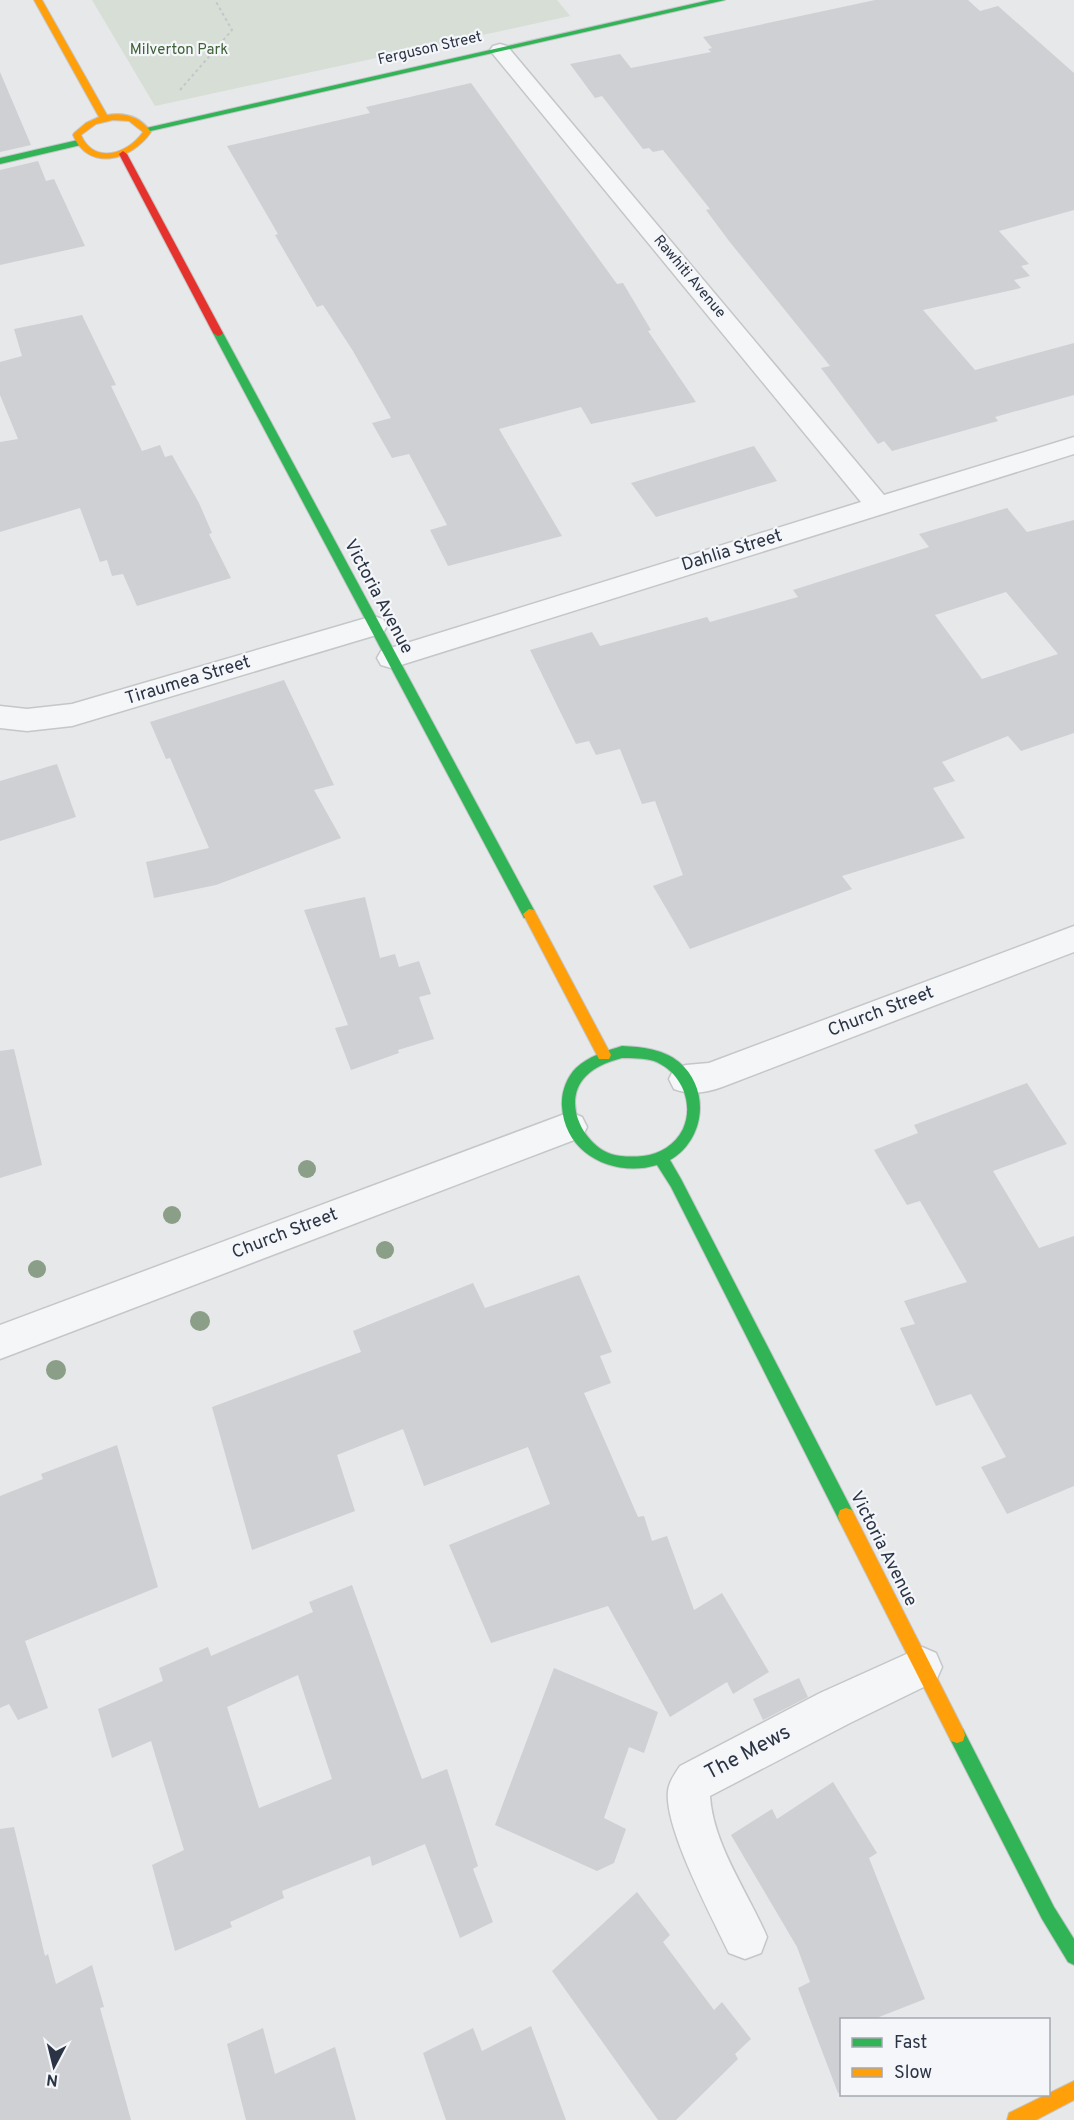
<svg xmlns="http://www.w3.org/2000/svg" width="1074" height="2120" viewBox="0 0 1074 2120" font-family="Overpass,sans-serif">
	<style>
		.green { fill: #d6ded6 }
		.building { fill: #ced0d3; fill-rule: evenodd }
		.lines { fill: none; stroke-linecap: round; stroke-linejoin: round }
		.street-casing { stroke: #c4c6c8; stroke-width: 3 }
		.fast-casing { stroke: #c4c6c8; stroke-width: 2 }
		.slow-casing { stroke: #c4c6c8; stroke-width: 2 }
		.jam-casing { stroke: #c4c6c8; stroke-width: 2 }
		.path { stroke: #c5c6ca; stroke-width: 2; stroke-dasharray: 3 3; stroke-linecap: butt }
		.street { fill: #f5f6f7; fill-rule: evenodd }
		.fast { fill: #30b455; fill-rule: evenodd }
		.slow { fill: #ff9f0a; fill-rule: evenodd }
		.jam { fill: #e5322d; fill-rule: evenodd }
		.tree { fill: #8a9e88 }
		.labels { text-anchor: middle; dominant-baseline: central; stroke-width: 4.5; stroke-linejoin: round; paint-order: stroke }
		.far-street-label { font-size: 15px; fill: #2b3445; stroke: #f4f6f9 }
		.far-park-label { font-size: 15px; fill: #3f6138; stroke: #f4f6f9 }
		.street-label { font-size: 18px; fill: #2b3445; stroke: #f4f6f9 }
		.near-street-label { font-size: 21px; fill: #2b3445; stroke: #f4f6f9 }
	</style>
	<rect width="100%" height="100%" fill="#e6e8ea"/>
	<path class="green" d="M92 0H557L570 16 155 106Z"/>
	<g class="building">
		<path d="M875 0H968L980 11 998 6 1074 73V210L999 231 1029 264 1021 266 1030 276 1014 280 1021 288 923 310 975 370 1074 343V395L995 417 998 421 892 451 884 441 878 444 821 368 830 366 729 241 706 210 710 209 663 150 653 152 649 148 643 149 602 96 595 98 570 64 620 54 631 68 711 52 708 49 712 48 703 37Z"/>
		<path d="M0 72 31 145 0 152Z"/>
		<path d="M471 83 617 284 623 283 651 330 648 331 696 402 591 424 581 407 499 429 562 536 448 566 430 530 447 525 409 454 392 458 372 423 391 418 353 351 323 305 317 307 275 235 278 234 227 146 370 113 366 107Z"/>
		<path d="M38 161 46 181 54 179 85 246 0 265V170Z"/>
		<path d="M82 315 116 385 111 386 142 451 160 445 165 457 172 455 199 503 212 533 209 534 231 578 137 606 123 574 112 576 107 560 100 562 80 508 0 532V442L18 439 0 395V362L22 356 14 329Z"/>
		<path d="M754 446 777 481 656 517 631 483Z"/>
		<path d="M1007 508 1027 532 1074 520V733L1021 751 1008 736 942 762 955 781 933 788 965 838 842 876 852 889 690 949 653 886 683 875 655 801 642 804 620 749 596 755 589 741 576 744 530 650 592 632 600 646 707 617 710 622 798 597 793 590 929 547 919 534ZM1006 592 1058 654 982 679 935 615Z"/>
		<path d="M284 680 334 785 314 790 341 838 216 885 154 898 146 862 209 848 170 758 166 759 150 722Z"/>
		<path d="M57 764 76 817 0 841V781Z"/>
		<path d="M365 897 380 958 395 954 399 967 419 961 431 994 419 997 434 1039 398 1050 399 1053 351 1070 335 1028 348 1025 304 910Z"/>
		<path d="M14 1049 42 1165 0 1178V1051Z"/>
		<path d="M1027 1083 1067 1144 993 1171 1039 1248 1074 1236V1486L1007 1514 981 1467 1006 1457 971 1394 936 1406 900 1328 915 1324 904 1301 967 1282 920 1201 907 1205 874 1150 918 1133 914 1125Z"/>
		<path d="M579 1275 612 1352 600 1356 611 1383 584 1393 638 1517 644 1516 652 1541 667 1536 694 1610 722 1593 769 1672 733 1694 727 1682 670 1717 608 1606 491 1643 449 1545 550 1504 528 1447 424 1486 403 1429 337 1455 355 1511 252 1550 212 1407 361 1352 353 1331 473 1283 485 1308Z"/>
		<path d="M117 1445 158 1587 25 1641 48 1708 18 1720 9 1704 0 1708V1496L43 1479 41 1474Z"/>
		<path d="M352 1585 422 1779 447 1769 478 1866 473 1869 493 1922 460 1938 425 1844 372 1866 370 1856 282 1891 284 1898 230 1922 232 1927 175 1951 152 1865 184 1850 151 1741 112 1758 98 1709 163 1681 159 1668 208 1647 211 1656 313 1612 309 1602ZM298 1675 332 1779 259 1808 227 1707Z"/>
		<path d="M554 1668 658 1712 644 1753 629 1747 604 1818 626 1829 614 1863 597 1871 495 1825Z"/>
		<path d="M799 1678 808 1697 763 1720 753 1699Z"/>
		<path d="M833 1782 877 1853 869 1858 925 1999 874 2019H842V2092L838 2093 798 1988 810 1982 797 1947 731 1835 772 1809 777 1819Z"/>
		<path d="M14 1827 45 1956 48 1954 56 1984 92 1965 104 2007 100 2008 131 2120H0V1829Z"/>
		<path d="M637 1892 670 1935 663 1942 714 2010 722 2002 751 2039 735 2054 738 2059 676 2120H658L552 1971Z"/>
		<path d="M531 2026 566 2120H446L423 2053 473 2028 482 2051Z"/>
		<path d="M263 2028 275 2074 335 2047 356 2120H246L227 2044Z"/>
	</g>
	<g class="lines">
		<defs>
			<g id="street">
				<path d="M500 44 507 46 884 495 1074 437V454L401 665 391 668 381 665 377 658 381 651 861 502 493 54 490 50 493 46Z"/>
				<path d="M373 616 383 619 387 626 383 633 72 726 27 731 0 728V706L27 709 72 704Z"/>
				<path d="M1074 926V952L722 1087C706 1093 690 1095 674 1089L669 1079 674 1069 686 1065 709 1063Z"/>
				<path d="M570 1112 582 1117 587 1127 582 1137 0 1359V1325Z"/>
				<path d="M922 1647 936 1653 942 1667 936 1681 850 1723 710 1796C713 1845 748 1892 767 1937L761 1953 745 1959 729 1953C712 1917 664 1828 668 1791 669 1782 675 1773 680 1766L820 1693Z"/>
			</g>
			<g id="fast">
				<path d="M710 0H725L146 132 142 129Z"/>
				<path d="M78 140 81 141V145L0 164V158Z"/>
				<path d="M218 330 223 333 534 910 535 914 534 918H524L213 333Z"/>
				<path d="M622 1046C642 1047 663 1049 679 1062 711 1089 705 1140 670 1160L681 1179 852 1510 854 1516 852 1522 846 1524 840 1522 671 1187 657 1165C614 1178 564 1154 562 1106 561 1092 567 1077 576 1068 589 1056 606 1051 622 1046ZM622 1058C632 1058 644 1058 654 1061 680 1071 695 1102 683 1129 675 1145 660 1154 643 1156 633 1157 621 1157 611 1154 583 1144 561 1101 586 1076 596 1066 608 1062 622 1058Z"/>
				<path d="M957 1727 963 1729 1054 1907 1074 1939V1965L1068 1962 1042 1919 951 1741 949 1735 951 1729Z"/>
			</g>
			<g id="slow">
				<path d="M34 0H42L107 115C125 112 141 117 151 132 132 160 89 173 73 135L74 133 86 123 99 117ZM113 120 129 121 143 132C128 154 94 165 81 135L96 124Z"/>
				<path d="M529 909 534 910 609 1051 611 1055 609 1059H599L523 914Z"/>
				<path d="M846 1508 852 1510 963 1729 965 1735 963 1741 957 1743 951 1741 840 1522 838 1516 840 1510Z"/>
				<path d="M1074 2081V2100L1036 2120H1007L1009 2113Z"/>
			</g>
			<path id="jam" d="M123 151 127 154 223 333 221 335 218 336 213 333 119 154Z"/>
		</defs>
		<use href="#street" class="street-casing"/>
		<use href="#fast" class="fast-casing"/>
		<use href="#slow" class="slow-casing"/>
		<use href="#jam" class="jam-casing"/>
		<path class="path" d="M180 90 232 30 215 0"/>
		<use href="#street" class="street"/>
		<use href="#fast" class="fast"/>
		<use href="#slow" class="slow"/>
		<use href="#jam" class="jam"/>
	</g>
	<g class="tree">
		<circle cx="307" cy="1169" r="9"/>
		<circle cx="172" cy="1215" r="9"/>
		<circle cx="385" cy="1250" r="9"/>
		<circle cx="37" cy="1269" r="9"/>
		<circle cx="200" cy="1321" r="10"/>
		<circle cx="56" cy="1370" r="10"/>
	</g>
	<g class="labels">
		<g class="far-street-label">
			<text transform="translate(430 49) rotate(-13)">Ferguson Street</text>
			<text transform="translate(689 277) rotate(50)">Rawhiti Avenue</text>
		</g>
		<g class="far-park-label">
			<text x="179" y="50">Milverton Park</text>
		</g>
		<g class="street-label">
			<text transform="translate(732 551) rotate(-17)">Dahlia Street</text>
			<text transform="translate(378 597) rotate(62)">Victoria Avenue</text>
			<text transform="translate(188 681) rotate(-17)">Tiraumea Street</text>
			<text transform="translate(881 1012) rotate(-21)">Church Street</text>
			<text transform="translate(285 1234) rotate(-21)">Church Street</text>
			<text transform="translate(883 1549) rotate(63)">Victoria Avenue</text>
		</g>
		<g class="near-street-label">
			<text transform="translate(748 1753) rotate(-28)">The Mews</text>
		</g>
	</g>
	<rect x="840" y="2018" width="210" height="78" fill="#f4f6f9" stroke="#a4a8b1" stroke-width="1.5"/>
	<rect x="852" y="2038" width="30" height="9" fill="#30b455" stroke="#a4a8b1" stroke-width="1.5"/>
	<text x="894" y="2048" font-size="18" fill="#2b3445">Fast</text>
	<rect x="852" y="2068" width="30" height="9" fill="#ff9f0a" stroke="#a4a8b1" stroke-width="1.5"/>
	<text x="894" y="2078" font-size="18" fill="#2b3445">Slow</text>
	<g transform="translate(54 2066) rotate(187)" stroke="#f4f6f9" stroke-width="4.5" paint-order="stroke">
	<path d="M0-4.5L10 22L0 15L-10 22Z" fill="#2b3445"/>
	<text y="-9" font-size="16" font-weight="bold" text-anchor="middle" fill="#2b3445">N</text>
	</g>
</svg>
